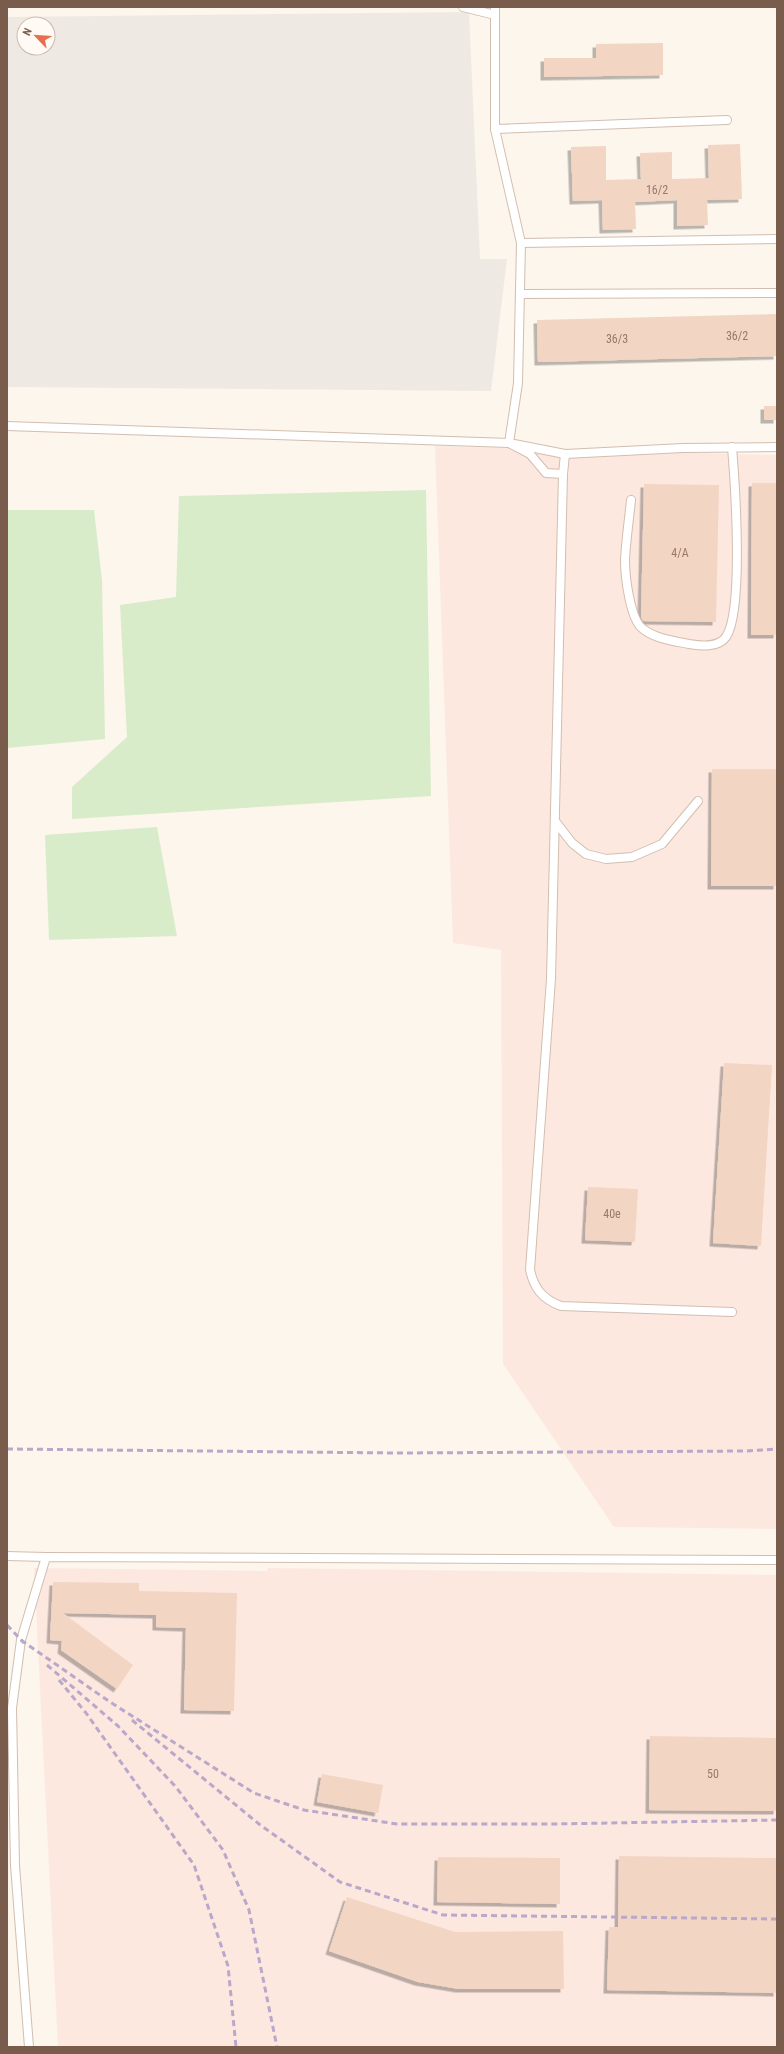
<svg xmlns="http://www.w3.org/2000/svg" width="784" height="2054" viewBox="0 0 784 2054" font-family="'Roboto Condensed',sans-serif">
	<style>
		.commercial { fill: #fde8e0 }
		.industrial { fill: #efe9e4; fill-rule: evenodd }
		.green { fill: #d8ecc9 }
		.building { fill: #f3d5c3; filter: url(#shadow) }
		.lines { fill: none; stroke-linecap: round; stroke-linejoin: round }
		.lane-casing { stroke: #d1beb0; stroke-width: 10 }
		.lane { stroke: #fff; stroke-width: 8 }
		.rail { stroke: #b9a8c9; stroke-width: 3; stroke-dasharray: 6 4; stroke-linecap: butt }
		.labels { text-anchor: middle; dominant-baseline: central; stroke-width: 3; stroke-linejoin: round; paint-order: stroke }
		.number-label { font-size: 12px; fill: #987a6a }
	</style>
	<defs>
		<filter id="shadow"><feDropShadow dx="-3.5" dy="3.5" stdDeviation="0" flood-color="#0004"/></filter>
	</defs>
	<rect width="100%" height="100%" fill="#fdf6ec"/>
	<g class="commercial">
		<path d="M435 446 777 455V1529L614 1527 503 1364 501 950 453 943Z"/>
		<path d="M34 1568 267 1571 268 1568 777 1575V2047H58Z"/>
	</g>
	<path class="industrial" d="M469 12 480 259H507L491 391 7 387V17ZM24 24H48V48H24Z"/>
	<g class="green">
		<path d="M426 490 431 796 72 819V787L127 737 120 605 176 597 179 496Z"/>
		<path d="M7 510H94L102 580 105 739 7 748Z"/>
		<path d="M157 827 177 936 49 940 45 835Z"/>
	</g>
	<g class="building">
		<path d="M663 43V75L544 77V58H596V44Z"/>
		<path d="M740 144 742 199 707 200 708 225 677 226V200L635 202 636 229 603 230 602 200 573 201 571 147 606 146V180L641 179 640 153 672 152V179L709 178 708 145Z"/>
		<path d="M777 314V356L538 362 537 320Z"/>
		<rect x="764" y="406" width="13" height="14"/>
		<path d="M752 483H777V635H751Z"/>
		<path d="M644 484 719 485 716 622 643 621 641 617Z"/>
		<path d="M712 769H777V886H711Z"/>
		<path d="M724 1063 772 1065 761 1246 713 1243Z"/>
		<path d="M588 1187 638 1189 635 1242 585 1240Z"/>
		<path d="M53 1582 139 1583V1591L237 1593 234 1711 184 1710 186 1628 156 1627V1615L63 1613 133 1665 117 1689 61 1650 62 1641 50 1640Z"/>
		<path d="M650 1736 777 1738V1811L649 1810Z"/>
		<path d="M322 1774 383 1785 378 1813 317 1802Z"/>
		<path d="M619 1856 777 1858V1993L607 1990 609 1927H618Z"/>
		<path d="M438 1857 560 1858V1904L437 1902Z"/>
		<path d="M347 1897 455 1932 563 1931 564 1989H459L418 1982 329 1951Z"/>
	</g>
	<g class="lines">
		<defs>
			<g id="lane">
				<path d="M463 7 495 15"/>
				<path d="M495 7V129L521 243 518 383 509 443"/>
				<path d="M495 129 727 120"/>
				<path d="M521 243 777 239"/>
				<path d="M521 294 777 293"/>
				<path d="M7 426 509 443 565 454 683 448 777 447"/>
				<path d="M509 443 530 454 546 473 563 474 551 979 530 1270C534 1288 542 1299 561 1306L732 1312"/>
				<path d="M563 474 565 454"/>
				<path d="M631 500C629 520 626 540 625 560 625 576 630 620 643 629 656 639 674 641 689 644 701 646 718 648 726 637 744 610 735 483 732 447"/>
				<path d="M555 821 572 843 586 854 606 859 632 857 662 844 698 801"/>
				<path d="M7 1556 46 1557"/>
				<path d="M29 2047 15 1865 12 1708 21 1640 46 1557 777 1560"/>
			</g>
		</defs>
		<use href="#lane" class="lane-casing"/>
		<use href="#lane" class="lane"/>
		<g class="rail">
			<path d="M7 1449 398 1453 747 1451 777 1449"/>
			<path d="M7 1625 24 1643"/>
			<path d="M21 1640 110 1702 254 1793 304 1810 397 1824H554L777 1820"/>
			<path d="M47 1665 118 1726 176 1787 223 1850 249 1910 277 2047"/>
			<path d="M59 1680 86 1713 194 1865 228 1966 236 2047"/>
			<path d="M132 1720 259 1824 340 1882 443 1915 777 1919"/>
		</g>
	</g>
	<g class="labels">
		<g class="number-label">
			<text x="657" y="190">16/2</text>
			<text x="737" y="336">36/2</text>
			<text x="617" y="339">36/3</text>
			<text x="680" y="553">4/А</text>
			<text x="612" y="1214">40е</text>
			<text x="713" y="1774">50</text>
		</g>
	</g>
	<rect width="784" height="2054" fill="none" stroke="#7a5c4d" stroke-width="16"/>
	<g transform="translate(36 36) rotate(295)"><circle r="19" fill="#fffaf3" stroke="#cabbb1"/>
	<path d="M0-3L7 15L0 10L-7 15Z" fill="#e76f51"/>
	<text y="-6" font-size="11" font-weight="bold" text-anchor="middle" fill="#7a5c4d">N</text>
	</g>
</svg>
